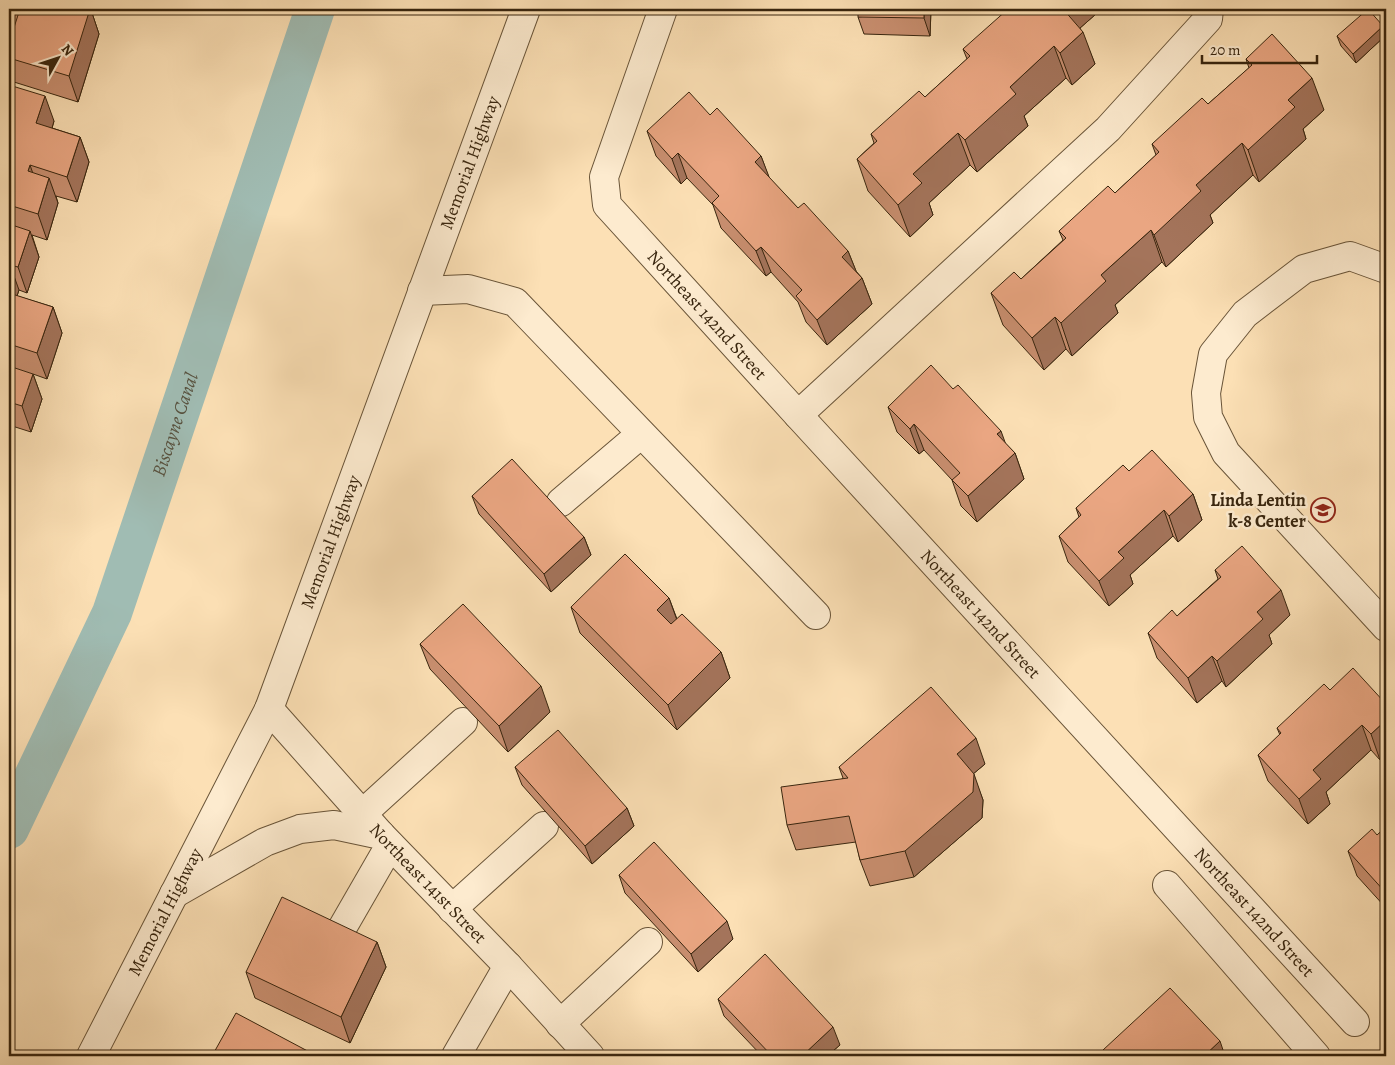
<svg xmlns="http://www.w3.org/2000/svg" width="1395" height="1065" viewBox="0 0 1395 1065" font-family="Alegreya,serif">
	<style>
		.lines { fill: none; stroke-linecap: round; stroke-linejoin: round }
		.canal { stroke: #a0bcb3; stroke-width: 40 }
		.minor-casing { stroke: #695438; stroke-width: 30 }
		.minor { stroke: #fdebcf; stroke-width: 28 }
		.wall { fill: #c98f70; stroke: #38250e }
		.shaded-wall { fill: #a4745b; stroke: #38250e }
		.building { fill: #eaa682; stroke: #38250e }
		.labels { text-anchor: middle; dominant-baseline: central; stroke-width: 5; stroke-linejoin: round; paint-order: stroke }
		.street-label { font-size: 18px; fill: #38250e; stroke: #fdebcf }
		.poi-label { font-size: 18px; font-weight: bold; fill: #38250e; stroke: #fdebcf; text-anchor: end }
		.water-label { font-size: 19px; font-style: italic; fill: #575240; stroke: #fdebcf }
	</style>
	<rect width="100%" height="100%" fill="#fce0b5"/>
	<filter id="stains"><feTurbulence type="fractalNoise" baseFrequency=".004" numOctaves="4"/><feColorMatrix values="0 0 0 0 .2 0 0 0 0 .09 0 0 0 0 .02 0 0 0 .5 -.17"/></filter>
	<radialGradient id="worn" r=".72"><stop offset=".6" stop-color="#630" stop-opacity="0"/><stop offset="1" stop-color="#630" stop-opacity=".3"/></radialGradient>
	<g class="lines">
		<path class="canal" id="s1" d="M9 829 112 613 315 9"/>
		<defs>
			<g id="minor">
				<path id="s2" d="M663 9 604 177 607 205 798 415 1355 1022"/>
				<path d="M1386 269 1350 256 1304 269 1245 314 1213 354 1206 393 1208 417 1226 453 1386 627"/>
				<path d="M422 291 468 289 515 302 816 615"/>
				<path d="M798 415 1108 129 1208 19 1209 9"/>
				<path d="M561 502 641 434"/>
				<path id="s3" d="M269 709 381 835 508 966 590 1056"/>
				<path d="M362 814 463 722"/>
				<path d="M1167 885 1316 1056"/>
				<path d="M174 894 265 842 300 829 334 825 381 835"/>
				<path d="M452 909 544 826"/>
				<path d="M341 930 390 845"/>
				<path d="M560 1024 648 942"/>
				<path id="s4" d="M91 1056 269 709 526 9"/>
				<path d="M456 1056 508 966"/>
			</g>
		</defs>
		<use href="#minor" class="minor-casing"/>
		<use href="#minor" class="minor"/>
	</g>
	<g class="wall">
		<path d="M9 9H93L92 13 99 34 78 102 14 82 9 68V43L15 25 10 23 9 20Z"/>
		<path d="M931 9 930 36 864 34 858 17Z"/>
		<path d="M1020 10 1096 14 1080 28 1095 64 1072 85 1066 78 1024 116 1028 126 977 172 970 165 929 203 933 215 910 237 868 191 857 159 874 143 871 134 925 97 967 59 963 49Z"/>
		<path d="M1383 26 1386 35 1356 63 1341 46 1337 36Z"/>
		<path d="M1246 59 1324 110 1303 129 1306 139 1259 182 1253 175 1210 215 1213 223 1166 267 1162 262 1115 305 1118 313 1072 356 1066 349 1044 370 1003 325 991 293 1021 279 1063 240 1059 231 1115 193 1156 155 1152 144 1208 104 1249 68Z"/>
		<path d="M9 85 54 121 52 128 80 137 89 162 77 202 56 196 58 203 47 240 32 235 39 257 27 293 19 290 17 296 53 307 62 333 47 379 33 374 42 399 31 432 9 425Z"/>
		<path d="M710 115 761 156 769 178 798 208 848 251 856 271 862 278 872 304 827 345 806 322 798 302 771 272 766 276 721 228 713 205 687 178 681 184 656 156 647 131Z"/>
		<path d="M888 407 1006 444 1015 453 1024 479 977 522 961 506 952 480 924 450 919 454 897 432Z"/>
		<path d="M1129 471 1193 494 1202 520 1178 542 1173 536 1130 575 1133 584 1109 606 1068 562 1059 536 1079 517 1076 508Z"/>
		<path d="M472 496 584 537 591 555 551 592 479 514Z"/>
		<path d="M1215 570 1290 615 1269 635 1272 644 1226 687 1222 681 1197 703 1157 658 1148 633 1177 616 1218 579Z"/>
		<path d="M669 598 677 619 721 652 730 678 677 730 580 633 571 607Z"/>
		<path d="M420 644 550 712 508 752 430 669Z"/>
		<path d="M1330 690 1386 704V754L1380 760 1371 750 1326 792 1330 804 1308 824 1268 781 1258 755 1280 735 1277 728Z"/>
		<path d="M985 764 973 774 983 800 982 818 914 877 870 886 860 860 856 842 796 850 787 825 843 778 839 767Z"/>
		<path d="M515 767 627 808 634 826 592 864 522 785Z"/>
		<path d="M1386 827V908L1357 876 1348 851 1377 835Z"/>
		<path d="M619 875 733 939 698 972 625 893Z"/>
		<path d="M377 942 386 967 350 1043 255 998 246 972Z"/>
		<path d="M718 999 840 1045 827 1056H762L724 1016Z"/>
		<path d="M1103 1050 1225 1056H1105Z"/>
	</g>
	<g class="shaded-wall">
		<path d="M78 9H93L92 13 99 34 78 102 69 76Z"/>
		<path d="M924 9H931L930 36 924 18Z"/>
		<path d="M1060 9H1094L1096 14 1071 36Z"/>
		<path d="M1383 26 1386 35 1356 63 1353 54Z"/>
		<path d="M1083 32 1095 64 1072 85 1060 53Z"/>
		<path d="M1054 46 1066 78 1024 116 1028 126 977 172 965 140 1010 87Z"/>
		<path d="M1312 78 1324 110 1303 129 1306 139 1259 182 1248 150 1288 100Z"/>
		<path d="M45 96 54 121 46 149 36 123Z"/>
		<path d="M958 133 970 165 929 203 933 215 910 237 898 205 913 174Z"/>
		<path d="M80 137 89 162 77 202 67 177Z"/>
		<path d="M1242 143 1253 175 1210 215 1213 223 1166 267 1154 235 1196 185Z"/>
		<path d="M678 153 687 178 681 184 672 159Z"/>
		<path d="M761 156 771 182 755 162Z"/>
		<path d="M30 165 39 191 28 171Z"/>
		<path d="M49 178 58 203 47 240 38 214Z"/>
		<path d="M1151 230 1162 262 1115 305 1118 313 1072 356 1061 323 1101 275Z"/>
		<path d="M30 231 39 257 27 293 18 267Z"/>
		<path d="M761 247 771 272 766 276 756 251Z"/>
		<path d="M848 251 858 276 842 257Z"/>
		<path d="M10 265 19 290 10 316 9 312V267Z"/>
		<path d="M862 278 872 304 827 345 817 320Z"/>
		<path d="M53 307 62 333 47 379 37 353Z"/>
		<path d="M1055 317 1066 349 1044 370 1032 338Z"/>
		<path d="M33 374 42 399 31 432 22 406Z"/>
		<path d="M914 424 924 450 919 454 910 429Z"/>
		<path d="M1001 431 1010 456 997 434Z"/>
		<path d="M1015 453 1024 479 977 522 968 496Z"/>
		<path d="M1193 494 1202 520 1178 542 1169 516Z"/>
		<path d="M1164 510 1173 536 1130 575 1133 584 1109 606 1099 581 1118 552Z"/>
		<path d="M584 537 591 555 551 592 544 574Z"/>
		<path d="M1281 590 1290 615 1269 635 1272 644 1226 687 1217 661 1257 612Z"/>
		<path d="M669 598 678 623 666 635 657 610Z"/>
		<path d="M721 652 730 678 677 730 668 705Z"/>
		<path d="M1212 656 1222 681 1197 703 1188 678Z"/>
		<path d="M541 686 550 712 508 752 499 726Z"/>
		<path d="M1386 720V754L1380 760 1371 734Z"/>
		<path d="M1362 725 1371 750 1326 792 1330 804 1308 824 1299 799 1313 770Z"/>
		<path d="M976 738 985 764 966 780 957 754Z"/>
		<path d="M974 774 983 800 982 818 914 877 905 851Z"/>
		<path d="M627 808 634 826 592 864 585 846Z"/>
		<path d="M727 921 733 939 698 972 691 954Z"/>
		<path d="M377 942 386 967 350 1043 341 1017Z"/>
		<path d="M833 1027 840 1045 827 1056H802Z"/>
		<path d="M1220 1041 1225 1056H1206L1205 1055Z"/>
	</g>
	<g class="building">
		<path d="M20 9H90L69 76 9 58V43Z"/>
		<path d="M858 9H924V18L858 17Z"/>
		<path d="M1008 9H1019L1020 10 1021 9H1063L1083 32 1060 53 1054 46 1010 87 1016 94 965 140 958 133 913 174 922 183 898 205 857 159 877 141 871 134 919 91 925 97 970 56 963 49Z"/>
		<path d="M1368 9 1383 26 1353 54 1337 36Z"/>
		<path d="M1272 34 1312 78 1288 100 1295 107 1248 150 1242 143 1196 185 1201 191 1154 235 1151 230 1101 275 1106 281 1061 323 1055 317 1032 338 991 293 1014 272 1021 279 1066 238 1059 231 1108 186 1115 193 1159 152 1152 144 1202 98 1208 104 1252 65 1246 59Z"/>
		<path d="M9 85 45 96 36 123 80 137 67 177 30 165 28 171 49 178 38 214 9 205Z"/>
		<path d="M689 92 710 115 717 108 761 156 755 162 798 208 804 203 848 251 842 257 862 278 817 320 796 296 802 290 761 247 756 251 712 203 719 196 678 153 672 159 647 131Z"/>
		<path d="M9 224 30 231 18 267 10 265 9 267Z"/>
		<path d="M9 293 53 307 37 353 9 344Z"/>
		<path d="M931 365 953 389 958 385 1001 431 997 434 1015 453 968 496 952 480 960 473 914 424 910 429 888 407Z"/>
		<path d="M9 366 33 374 22 406 9 402Z"/>
		<path d="M1152 450 1193 494 1169 516 1164 510 1118 552 1124 558 1099 581 1059 536 1081 515 1076 508 1123 465 1129 471Z"/>
		<path d="M512 459 584 537 544 574 472 496Z"/>
		<path d="M1242 546 1281 590 1257 612 1263 619 1217 661 1212 656 1188 678 1148 633 1172 610 1177 616 1221 577 1215 570Z"/>
		<path d="M625 554 669 598 657 610 671 624 682 614 721 652 668 705 571 607Z"/>
		<path d="M463 604 541 686 499 726 420 644Z"/>
		<path d="M1353 668 1386 704V720L1371 734 1362 725 1313 770 1321 779 1299 799 1258 755 1281 733 1277 728 1324 684 1330 690Z"/>
		<path d="M931 687 976 738 957 754 974 774 973 792 905 851 860 860 849 816 787 825 781 787 848 778 839 767Z"/>
		<path d="M558 730 627 808 585 846 515 767Z"/>
		<path d="M1386 827V893L1348 851 1372 829 1377 835Z"/>
		<path d="M654 842 727 921 691 954 619 875Z"/>
		<path d="M282 897 377 942 341 1017 246 972Z"/>
		<path d="M765 954 833 1027 802 1056H772L718 999Z"/>
		<path d="M1170 988 1220 1041 1205 1055 1206 1056H1109L1103 1050Z"/>
		<path d="M236 1013 317 1056H212Z"/>
	</g>
	<defs>
		<symbol id="school-ring" viewBox="-11 -11 22 22"><circle r="9.5" fill="#fdebcf" stroke="#8f2418" stroke-width="1.5"/><path d="M0-5L7-2L0 1L-7-2ZM-4 1L0 2.5L4 1V4Q0 6-4 4Z" fill="#8f2418"/></symbol>
	</defs>
	<g fill-rule="evenodd">
		<use href="#school-ring" x="1309" y="496" width="28" height="28"/>
	</g>
	<g class="labels">
		<g class="street-label">
			<text stroke="none"><textPath href="#s4" startOffset="972">Memorial Highway</textPath></text>
			<text stroke="none"><textPath href="#s2" startOffset="355">Northeast 142nd Street</textPath></text>
			<text stroke="none"><textPath href="#s4" startOffset="568">Memorial Highway</textPath></text>
			<text stroke="none"><textPath href="#s2" startOffset="760">Northeast 142nd Street</textPath></text>
			<text stroke="none"><textPath href="#s3" startOffset="236">Northeast 141st Street</textPath></text>
			<text stroke="none"><textPath href="#s4" startOffset="162">Memorial Highway</textPath></text>
			<text stroke="none"><textPath href="#s2" startOffset="1165">Northeast 142nd Street</textPath></text>
		</g>
		<g class="poi-label">
			<text x="1306" y="500">Linda Lentin<tspan x="1306" dy="21">k-8 Center</tspan></text>
		</g>
		<g class="water-label">
			<text stroke="none"><textPath href="#s1" startOffset="438">Biscayne Canal</textPath></text>
		</g>
	</g>
	<rect width="1395" height="1065" fill="none" stroke="#fce0b5" stroke-width="30"/>
	<rect x="10" y="10" width="1375" height="1045" fill="none" stroke="#38250e" stroke-width="2.5"/>
	<rect x="15" y="15" width="1365" height="1035" fill="none" stroke="#38250e"/>
	<g transform="translate(58 58) rotate(50)" stroke="#fdebcf" stroke-width="4" paint-order="stroke">
	<path d="M0-4L9 19L0 12L-9 19Z" fill="#38250e"/>
	<text y="-8" font-size="14" font-weight="bold" text-anchor="middle" fill="#38250e">N</text>
	</g>
	<path d="M1202 55v8h115v-8" fill="none" stroke="#38250e" stroke-width="2.5"/>
	<text x="1210" y="55" font-size="15" fill="#38250e" stroke="#fdebcf" stroke-width="4" paint-order="stroke">20 m</text>
	<rect width="100%" height="100%" filter="url(#stains)"/>
	<rect width="100%" height="100%" fill="url(#worn)"/>
</svg>
